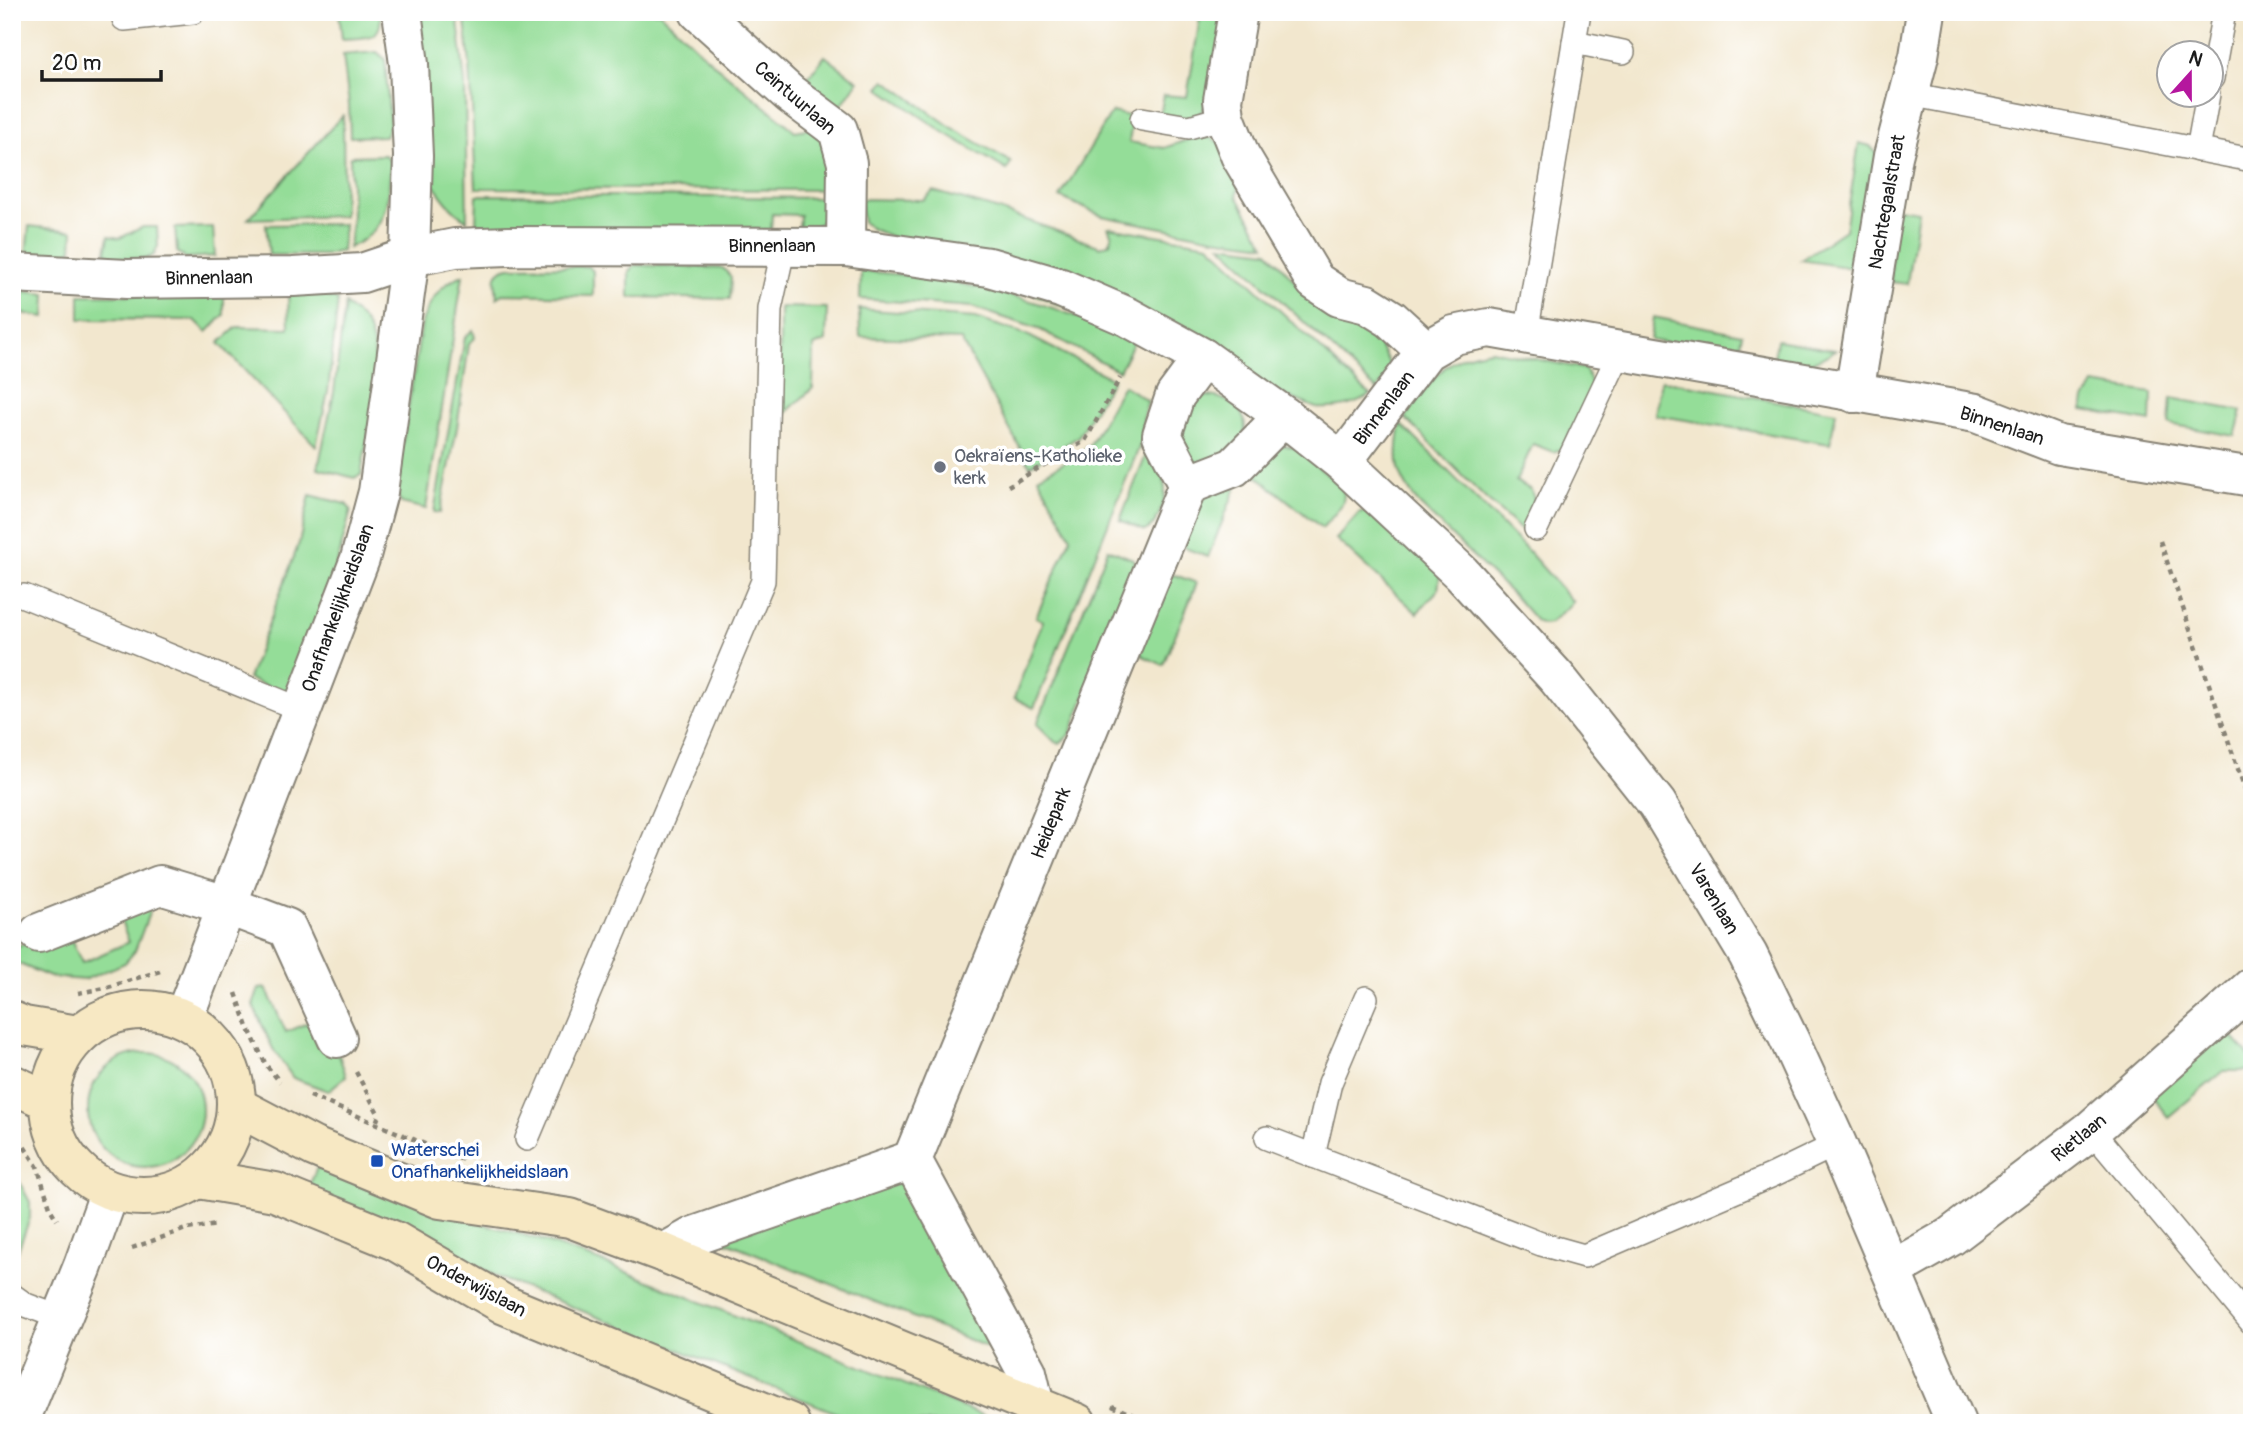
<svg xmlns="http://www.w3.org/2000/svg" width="2264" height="1435" viewBox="0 0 2264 1435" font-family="Pangolin,sans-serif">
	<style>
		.green { fill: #94dd98; stroke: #587c5a; stroke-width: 2 }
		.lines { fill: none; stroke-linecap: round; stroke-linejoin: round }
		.lane-casing { stroke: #878275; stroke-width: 26 }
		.street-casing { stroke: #878275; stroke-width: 42 }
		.secondary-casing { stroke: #878275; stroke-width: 42 }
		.path { stroke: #878275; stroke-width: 4.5; stroke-dasharray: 5 5; stroke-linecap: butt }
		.lane { stroke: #fff; stroke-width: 23 }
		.street { stroke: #fff; stroke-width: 38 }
		.secondary { stroke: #f7e8c3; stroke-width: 38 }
		.worship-dot { fill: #6b7280; stroke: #fff; stroke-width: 2.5 }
		.transit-dot { fill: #1a4fb4; stroke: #fff; stroke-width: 2.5 }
		.labels { text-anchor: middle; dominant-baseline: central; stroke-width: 7; stroke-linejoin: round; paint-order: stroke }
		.street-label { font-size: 19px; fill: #1c1c1c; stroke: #fff }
		.worship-label { font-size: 19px; fill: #5b616d; stroke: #fff; text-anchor: start }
		.transit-label { font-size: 19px; fill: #164399; stroke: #fff; text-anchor: start }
	</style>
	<rect width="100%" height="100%" fill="#fff"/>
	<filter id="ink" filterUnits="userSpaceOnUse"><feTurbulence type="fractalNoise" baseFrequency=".0143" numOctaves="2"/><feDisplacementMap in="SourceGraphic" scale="14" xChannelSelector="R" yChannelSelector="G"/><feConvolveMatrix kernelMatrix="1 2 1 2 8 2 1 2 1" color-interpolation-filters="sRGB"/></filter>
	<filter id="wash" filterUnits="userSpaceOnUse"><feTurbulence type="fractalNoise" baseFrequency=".00686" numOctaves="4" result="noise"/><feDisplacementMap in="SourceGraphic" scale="28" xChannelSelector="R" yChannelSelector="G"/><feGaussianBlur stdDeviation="1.57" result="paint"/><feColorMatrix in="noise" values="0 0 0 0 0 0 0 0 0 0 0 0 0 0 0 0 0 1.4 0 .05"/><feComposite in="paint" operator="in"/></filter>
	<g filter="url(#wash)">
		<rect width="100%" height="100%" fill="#f2e7ce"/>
		<g class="green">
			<path d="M339 12H380C384 42 364 37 342 39Z"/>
			<path d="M419 12H457L465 84 467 221C450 208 440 197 431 178Z"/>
			<path d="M464 12H659L714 64 795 131 812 128 824 142 833 190 476 188 470 65Z"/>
			<path d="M1201 12H1225C1221 35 1218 101 1199 114 1188 121 1172 116 1160 115L1164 95 1187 97Z"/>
			<path d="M377 52 385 59 390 125 385 136 350 137 349 105 343 55Z"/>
			<path d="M825 56 858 81 841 106 831 109 804 82Z"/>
			<path d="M885 80 951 127 1011 162 1007 170 945 133 879 88Z"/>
			<path d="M1112 112 1133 117 1129 142 1164 148 1201 135 1211 138 1223 144 1241 173 1237 196 1265 245 1214 238 1102 216 1060 197Z"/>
			<path d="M343 115 344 216 248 219Z"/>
			<path d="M1859 143 1870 146 1877 154 1858 269 1801 260 1845 230Z"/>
			<path d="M385 155 391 162C389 186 389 220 368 236 363 241 355 244 349 248L352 219 350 156Z"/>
			<path d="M933 191 999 210 1101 247 1110 243 1112 236 1108 227 1209 244 1370 395C1353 407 1336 409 1316 408L872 229 863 222 859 199 923 200Z"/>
			<path d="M477 195 832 198C830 217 820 229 799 230L800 215 772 214 771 230 494 228 476 223Z"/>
			<path d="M1892 207 1918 211 1907 284 1891 282Z"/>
			<path d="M344 224 342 251 325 255H269L266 225Z"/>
			<path d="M29 226 73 231 72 249 61 258 26 255Z"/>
			<path d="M143 227H157L158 246 154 255 146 259 112 258 106 252 109 236 120 238Z"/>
			<path d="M213 227 215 256 186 258 177 252 175 228Z"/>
			<path d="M1221 245 1268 251 1316 305 1344 319 1366 325 1371 329 1392 369 1377 390Z"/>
			<path d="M635 265 723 268 731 277 730 299 629 297V271Z"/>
			<path d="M588 266 593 271V296L502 294 497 298C496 281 490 272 509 267Z"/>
			<path d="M861 271C933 276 1007 290 1075 316 1095 323 1114 334 1134 342L1119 371 1041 330 972 307 860 299Z"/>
			<path d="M463 275 426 509 401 503 395 490 422 322C430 300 440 284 463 275Z"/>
			<path d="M12 290 46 294 45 317 12 312Z"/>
			<path d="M288 292H314L338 300 328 392 316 446 219 343 237 327 289 328Z"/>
			<path d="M80 295H224V315L207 332 195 320 80 319Z"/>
			<path d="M345 304C351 310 361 316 365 323 388 362 367 433 361 475L354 478 318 468 334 392Z"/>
			<path d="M780 307 827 308 826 341 814 346 813 388 780 418Z"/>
			<path d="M859 309 975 318 1025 334 1113 379 1078 437 1030 466 961 340 860 337Z"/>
			<path d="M1653 317 1742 334 1738 356 1650 340Z"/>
			<path d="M473 330 475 338 469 344 457 428 440 513 434 512 465 337Z"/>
			<path d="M1777 340 1835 350C1811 367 1801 365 1773 363Z"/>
			<path d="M1491 350 1585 369 1594 388 1562 449 1553 452 1533 444 1516 481 1531 490 1536 505 1529 537 1486 499 1405 418C1432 380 1441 357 1491 350Z"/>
			<path d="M1661 380 1836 412 1830 444 1655 415Z"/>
			<path d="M2094 384 2152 393 2151 422 2083 410 2085 400Z"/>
			<path d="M1123 385 1148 401 1144 413 1142 440 1034 708 1014 698 1043 621 1036 617 1071 537 1038 477 1074 457 1090 445Z"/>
			<path d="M1205 396C1224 396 1246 407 1245 429 1245 436 1240 445 1237 452L1193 463 1174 424 1195 399Z"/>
			<path d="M2171 398 2242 411 2235 436 2169 424Z"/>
			<path d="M1401 424 1529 552 1573 602 1550 623 1542 624 1536 621 1515 597 1419 504C1396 475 1394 461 1401 424Z"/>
			<path d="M1151 443C1160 465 1171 485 1161 509 1157 520 1155 525 1145 531L1120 520Z"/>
			<path d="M1283 445 1296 448 1342 487C1350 503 1332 516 1322 528L1248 469 1273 447Z"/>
			<path d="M1241 475 1208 557 1185 548 1182 541C1199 496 1200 497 1241 475Z"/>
			<path d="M310 495 346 504 351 510 331 587 295 683 287 691H278L248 679 299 543Z"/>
			<path d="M1370 511 1440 574 1438 590 1417 613 1336 539 1360 512Z"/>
			<path d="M1108 549 1133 559 1136 566 1070 735 1060 743 1055 742 1037 724Z"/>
			<path d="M1175 575 1197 583 1163 665 1143 656 1137 648 1169 576Z"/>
			<path d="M154 900 135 951 125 963 84 980 50 977 12 961V948L36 939 70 937 82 963 129 942 119 916Z"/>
			<path d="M266 988 286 1032 314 1020 336 1046 346 1076 328 1091 293 1078 273 1049 253 1005 259 989Z"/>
			<path d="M2224 1028 2252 1059V1071H2224L2168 1117 2150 1094Z"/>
			<circle cx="145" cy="1110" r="57"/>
			<path d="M319 1163 436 1211 538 1239 594 1259 1001 1423H861L498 1277 409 1235 307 1191Z"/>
			<path d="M12 1168 30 1202V1218L12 1266Z"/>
			<path d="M887 1179 919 1192 1004 1354 722 1240Z"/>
		</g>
	</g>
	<g filter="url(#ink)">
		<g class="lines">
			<defs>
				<g id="lane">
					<path d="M124 19 193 12"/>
					<path d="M1574 42 1623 52"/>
					<path d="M2212 78 2224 12"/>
					<path d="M1909 94 2252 160"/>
					<path d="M1142 119 1189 127 1225 117"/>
					<path d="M2198 150 2208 94"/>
					<path d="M1526 335 1579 12"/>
					<path d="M1536 529 1620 352"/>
					<path d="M24 596 302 710"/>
					<path d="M2091 1130 2252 1323"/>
					<path d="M1267 1138 1541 1244 1584 1256 1773 1175 1837 1144"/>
					<path d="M527 1139 763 581 770 309 784 246"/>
					<path d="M1313 1156 1330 1083 1366 998"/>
					<path d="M12 1295 26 1305 61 1318"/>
				</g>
				<g id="street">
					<path d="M699 12 790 94 838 130 847 163 846 247"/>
					<path d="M1238 12 1223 100 1225 117 1240 155 1315 281 1339 297 1367 304 1391 319 1426 351"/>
					<path d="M12 273 127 279 293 277 362 273 410 257 455 248 509 246 846 247 989 267 1061 288 1128 317 1203 358 1284 416 1342 462 1461 573 1557 678 1657 804 1748 955 1789 1039 1837 1144 1956 1423"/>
					<path d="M1854 393 1893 156 1919 56 1926 12"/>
					<path d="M1342 462 1426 351 1454 335 1489 328 1976 413 2059 445 2252 477"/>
					<path d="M1188 485 1162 435 1175 396 1203 358"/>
					<path d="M39 933 160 885 226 905 287 928 337 1038"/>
					<path d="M184 1017 360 559 378 492 410 257 413 156 409 64 402 12"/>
					<path d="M912 1160 1188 485 1234 467 1284 416"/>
					<path d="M664 1253 694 1236 912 1160 1027 1372 1035 1406"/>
					<path d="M1892 1270 1950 1237 2091 1130 2252 987"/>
					<path d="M19 1423 83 1266 110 1191"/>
				</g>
				<g id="secondary">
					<circle cx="143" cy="1103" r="93"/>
					<path d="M12 1021 24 1026 78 1035"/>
					<path d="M12 1084 49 1101"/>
					<path d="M238 1107 314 1147 440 1199 570 1218 664 1253 1077 1423"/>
					<path d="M199 1179 275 1192 294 1200 395 1241 505 1305 790 1423"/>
				</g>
			</defs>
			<use href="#lane" class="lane-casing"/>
			<use href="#street" class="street-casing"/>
			<use href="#secondary" class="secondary-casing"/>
			<g class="path">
				<path d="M1008 486 1085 441 1120 378"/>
				<path d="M2160 541 2252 810"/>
				<path d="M78 993 105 988 160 971"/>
				<path d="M236 993 248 1027 266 1065 280 1082"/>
				<path d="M356 1072 379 1115 376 1123"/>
				<path d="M310 1096 463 1160"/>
				<path d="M12 1132 16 1134 37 1166 51 1210 57 1220"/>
				<path d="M132 1248 186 1229 218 1225"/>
				<path d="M1112 1406 1153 1423"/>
			</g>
			<use href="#lane" class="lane"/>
			<use href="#street" class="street"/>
			<use href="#secondary" class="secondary"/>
		</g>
	</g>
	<circle class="worship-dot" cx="940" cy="467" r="7"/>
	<rect class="transit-dot" x="370" y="1154" width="14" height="14" rx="3.5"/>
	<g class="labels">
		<g class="street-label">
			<text transform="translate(795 98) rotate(41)">Ceintuurlaan</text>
			<text transform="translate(1887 202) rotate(-80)">Nachtegaalstraat</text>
			<text x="772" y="246">Binnenlaan</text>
			<text transform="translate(209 278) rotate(-1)">Binnenlaan</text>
			<text transform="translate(1384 408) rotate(-53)">Binnenlaan</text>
			<text transform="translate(2002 426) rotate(18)">Binnenlaan</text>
			<text transform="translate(338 608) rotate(-70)">Onafhankelijkheidslaan</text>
			<text transform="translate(1051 823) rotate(-68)">Heidepark</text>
			<text transform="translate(1714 899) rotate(59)">Varenlaan</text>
			<text transform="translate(2079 1138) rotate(-39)">Rietlaan</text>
			<text transform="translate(476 1286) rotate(28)">Onderwijslaan</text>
		</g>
		<g class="worship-label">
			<text x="954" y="456">Oekraïens-Katholieke<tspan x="954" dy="22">kerk</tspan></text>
		</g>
		<g class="transit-label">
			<text x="391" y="1150">Waterschei<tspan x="391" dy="22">Onafhankelijkheidslaan</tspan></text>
		</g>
	</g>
	<rect width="2264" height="1435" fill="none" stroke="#fff" stroke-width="42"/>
	<g transform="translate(2190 74) rotate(21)"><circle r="33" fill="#ffffff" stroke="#a4a4a4" stroke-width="2"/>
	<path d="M0-5L12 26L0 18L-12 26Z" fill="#b5179e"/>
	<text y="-10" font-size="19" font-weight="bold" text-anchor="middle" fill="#1c1c1c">N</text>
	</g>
	<path d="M42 70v10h119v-10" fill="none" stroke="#1c1c1c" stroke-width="3.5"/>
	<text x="52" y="70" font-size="21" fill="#1c1c1c" stroke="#ffffff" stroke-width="5" paint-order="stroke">20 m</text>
</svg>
